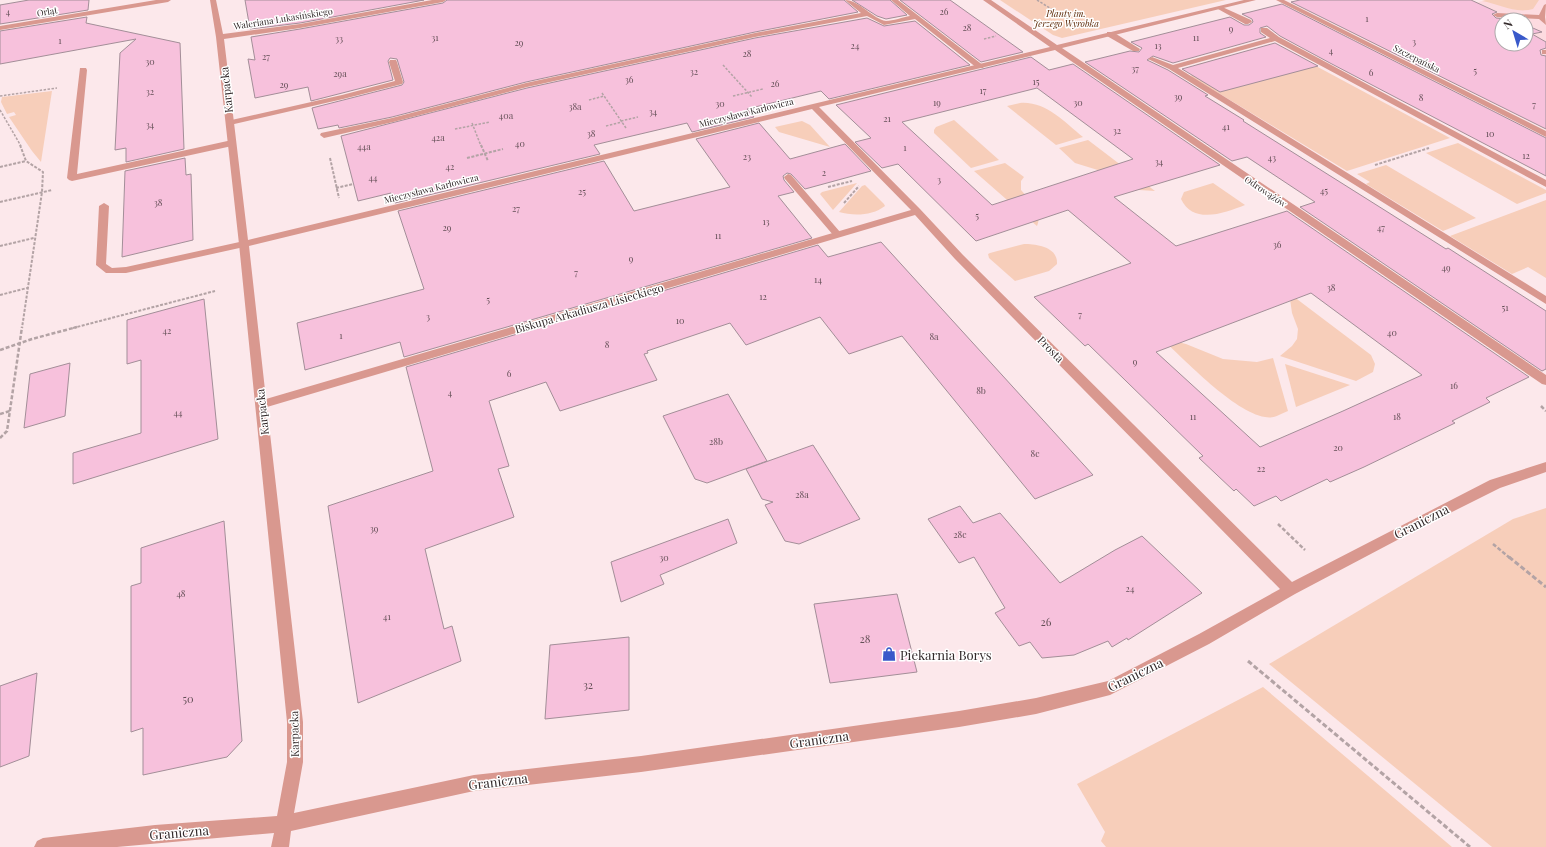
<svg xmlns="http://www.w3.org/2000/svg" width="1546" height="847" viewBox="0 0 1546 847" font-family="'Playfair Display',serif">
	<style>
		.built { fill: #fddbe0 }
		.green { fill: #f7ceba }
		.building { fill: #f7c1dc; stroke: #a38e98; fill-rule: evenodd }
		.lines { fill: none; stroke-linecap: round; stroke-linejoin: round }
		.path-far3 { stroke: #b3a3a5; stroke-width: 1.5; stroke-dasharray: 2.5 1.5; stroke-linecap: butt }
		.path-far2 { stroke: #b3a3a5; stroke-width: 2; stroke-dasharray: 3 1.5; stroke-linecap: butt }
		.path-far1 { stroke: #b3a3a5; stroke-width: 2.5; stroke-dasharray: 4 2; stroke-linecap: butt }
		.path { stroke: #b3a3a5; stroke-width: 3; stroke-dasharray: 5 2.5; stroke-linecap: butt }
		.lane { fill: #d9988f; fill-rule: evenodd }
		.street { fill: #d9988f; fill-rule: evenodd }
		.labels { text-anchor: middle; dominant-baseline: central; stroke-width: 3; stroke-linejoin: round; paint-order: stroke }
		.number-label { font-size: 9px; fill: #634f56 }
		.far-street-label { font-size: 9px; fill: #32292a; stroke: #fff }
		.far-park-label { font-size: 9px; font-style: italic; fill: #5b2705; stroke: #fff }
		.street-label { font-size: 11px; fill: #32292a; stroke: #fff }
		.near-number-label { font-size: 11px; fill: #634f56 }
		.near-street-label { font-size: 13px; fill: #32292a; stroke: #fff }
		.near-poi-label { font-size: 13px; fill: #32292a; stroke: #fff; text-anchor: start }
	</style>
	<rect width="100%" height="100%" fill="#fce8eb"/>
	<path class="built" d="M1486 0H1546V60L1526 44 1532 34 1541 32 1526 25V20H1502L1454 9Z"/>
	<g class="green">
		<path d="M1000 0H1226L1062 38 1053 35Z"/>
		<path d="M1486 0H1539L1533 9C1515 14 1499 4 1482 1Z"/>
		<path d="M1267 47 1288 51 1450 138 1347 171 1192 77 1189 71 1194 66 1198 64Z"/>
		<path d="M52 91 41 162 32 151 9 117 16 115 14 112 7 114 1 102 2 97Z"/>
		<path d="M1020 103C1046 101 1064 122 1083 137L1056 145 1007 106Z"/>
		<path d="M954 120 999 160 971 168 934 133V130L936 127Z"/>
		<path d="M802 121 810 125 830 147 779 132 775 127Z"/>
		<path d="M1088 140 1155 191 1139 190 1101 171 1075 163 1059 148Z"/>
		<path d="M1458 143 1546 190V193L1517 204 1426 153Z"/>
		<path d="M1005 163 1024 177 1021 181V190C1029 199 1043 212 1037 226L974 171Z"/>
		<path d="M1386 165 1476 218 1443 231 1366 184 1370 182 1357 174Z"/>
		<path d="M857 183 833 210 820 194 822 192Z"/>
		<path d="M1213 183 1245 205C1225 213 1193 225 1181 199L1184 192Z"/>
		<path d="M865 185 884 204 885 206C872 216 853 216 839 212L862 186Z"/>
		<path d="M1546 200V278L1528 267 1512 274 1450 236Z"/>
		<path d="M1024 244C1037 244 1058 247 1057 264L1049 271 1015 281 989 258 988 254 990 253Z"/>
		<path d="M1224 244 1371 355 1375 364 1373 372 1356 381 1280 356 1292 346 1297 339 1298 329 1292 313 1290 299Z"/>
		<path d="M1161 338 1186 344 1223 359 1257 362 1273 358 1288 411C1280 414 1274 419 1265 417 1234 412 1185 360 1161 338Z"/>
		<path d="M1285 364 1350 385 1296 407Z"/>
		<path d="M1546 508V847H1492L1269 664 1513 519Z"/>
		<path d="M1263 687 1452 847H1106L1101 841 1105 832 1077 784Z"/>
	</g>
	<g class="building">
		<path d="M29 0H89L88 10 0 24V5Z"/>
		<path d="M245 0H424L300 23 250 29Z"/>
		<path d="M447 0H844L858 12 755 32 526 82 392 117 339 128 338 125 318 129 312 108 402 85 404 82 397 59 390 58 388 61 393 80 311 101 308 87 255 98 248 59 255 60 251 37 300 29 443 3Z"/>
		<path d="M852 0H890L907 15 886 19 877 16Z"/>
		<path d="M900 0H950L1023 52 981 62Z"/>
		<path d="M1300 0H1471L1497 12 1492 14 1496 18 1516 20H1502V44H1526V25L1542 32 1532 34 1546 42V48L1540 50 1541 55 1546 56V129L1291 2Z"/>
		<path d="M1282 4 1546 138V176L1330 63 1280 36 1267 26 1260 28V33L1266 37 1173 63 1153 56 1147 60 1168 70 1208 95 1205 96 1244 120 1243 121 1386 211 1446 249 1448 248 1546 311V369L1542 371 1300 207 1315 202 1247 157 1232 161 1085 62 1130 51 1139 52 1142 48 1131 42 1230 17 1244 25H1249L1253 22 1252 19 1242 14Z"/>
		<path d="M87 17 86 23 180 43 184 149 126 162V148L115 150 120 53 136 39 0 64V31Z"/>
		<path d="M867 18 884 26 915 21 970 65 829 99 821 91 747 109 754 117 692 132 687 123 615 140 594 145 600 154 395 203 391 193 358 201 341 136 527 88 755 38Z"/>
		<path d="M1275 43 1318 66 1220 92 1182 69Z"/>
		<path d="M1031 57 1049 70 1073 64 1220 165 1114 197 1176 246 1287 211 1529 377 1486 398 1490 402 1452 421 1455 423 1364 467 1330 482 1327 479 1281 501 1276 496 1254 506 1236 489 1234 491 1199 458 1203 456 1088 344 1085 346 1034 297 1131 263 1068 210 976 241 898 164 882 168 855 142 871 138 836 105ZM1037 88 1133 159 992 205 902 122ZM1311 293 1422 375 1343 411 1260 447 1156 352Z"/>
		<path d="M759 123 790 159 845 144 871 171 805 189 791 174 787 173 783 176 784 180 794 192 778 196 812 238 404 357 400 342 305 370 297 323 424 289 398 211 604 161 634 211 730 187 696 139Z"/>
		<path d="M185 158 186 175 191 174 193 240 122 257 125 171Z"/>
		<path d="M881 242 1093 475 1035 499 902 336 849 354 820 317 746 345 730 323 647 351 648 353 644 354 657 380 560 411 546 382 489 401 509 466 498 469 514 517 425 549 444 629 452 626 461 661 358 703 328 506 433 471 406 367 818 245 828 257Z"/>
		<path d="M204 299 218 439 73 484V453L141 433V360L127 364V320Z"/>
		<path d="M70 363 65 416 24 428 30 374Z"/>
		<path d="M728 394 767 461 707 483 695 479 663 416Z"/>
		<path d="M813 445 860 519 799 544 785 541 765 505 773 502 762 499 746 469Z"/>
		<path d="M960 506 973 523 1000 513 1060 583 1115 550 1142 536 1202 593 1128 640 1127 638 1112 647 1108 641 1074 655 1042 658 1030 642 1019 646 995 613 1005 608 974 557 959 563 928 519Z"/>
		<path d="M728 519 737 543 660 575 664 584 621 602 611 562Z"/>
		<path d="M224 521 242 741 227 757 143 775V728L131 732V586L141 583V548Z"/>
		<path d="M897 594 917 672 830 683 814 604Z"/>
		<path d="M629 637V710L545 719 550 645Z"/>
		<path d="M37 673 29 756 0 767V686Z"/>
	</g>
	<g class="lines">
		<g class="path-far3">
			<path d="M1037 0 1069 20"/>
			<path d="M984 39 996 36"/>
			<path d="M723 65 752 97"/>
			<path d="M602 93 626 128"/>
			<path d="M0 96 57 88"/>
			<path d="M733 96 763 89"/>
			<path d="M589 100 604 96"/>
			<path d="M0 110 21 146"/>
			<path d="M621 121 638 117"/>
			<path d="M472 123 481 146"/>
			<path d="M606 126 622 122"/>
			<path d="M455 129 490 122"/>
		</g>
		<g class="path-far2">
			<path d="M20 145 26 161 43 172 42 192 22 328"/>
			<path d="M481 145 488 161"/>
			<path d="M330 158 339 198"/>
			<path d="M467 158 503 149"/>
			<path d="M1375 165 1429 148"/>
			<path d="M0 167 26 161"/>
			<path d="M828 187 852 181"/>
			<path d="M336 188 353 184"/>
			<path d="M0 202 52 190"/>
			<path d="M844 203 859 186"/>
			<path d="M0 246 34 238"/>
			<path d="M0 295 27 288"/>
			<path d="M73 328 215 291"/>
		</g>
		<g class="path-far1">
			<path d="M0 350 32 339 77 327"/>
			<path d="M1541 406 1546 411"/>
			<path d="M0 414 10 411"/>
			<path d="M0 438 7 431 22 327"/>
			<path d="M1278 524 1305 550"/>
			<path d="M1493 544 1510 558"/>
		</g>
		<g class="path">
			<path d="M1509 557 1546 587"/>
			<path d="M1248 661 1470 847"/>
		</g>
		<g class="lane">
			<path d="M845 0C859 0 873 19 886 21 893 21 903 17 910 16L891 0H898L984 66 983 68H977L915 19 884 25 867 16 755 37 527 87 393 122 324 138 320 135 321 133 392 118 526 83 755 33 861 13Z"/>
			<path d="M1546 4 1545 17 1546 25 1539 19 1497 17 1493 15 1497 13 1539 15 1544 5Z"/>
			<path d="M1220 6 1251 20 1252 22 1248 24H1245L1218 9 1217 8Z"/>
			<path d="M1261 28H1267L1279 37 1546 180V187L1275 41 1178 68 1546 296V304L1169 69 1148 59 1152 57 1173 65 1270 38 1261 32Z"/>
			<path d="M1107 32H1113L1140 49 1139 51H1133L1107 36Z"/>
			<rect x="1542" y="50" width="4" height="4"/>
			<path d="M390 60H396L397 62 403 82 402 84 343 99 230 125 226 123 227 121 342 95 395 81 389 62Z"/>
			<path d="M80 68H86L87 70 77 174 232 140 236 143 232 146 72 181 69 180 67 178Z"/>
			<path d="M788 174 791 175 840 232 842 234 840 236H834L785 179 784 177Z"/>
			<path d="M104 203 109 206 106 264 112 268 126 267 244 241 249 244 244 247 126 273H106L96 265 99 206Z"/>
		</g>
		<g class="street">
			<path d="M156 0H171L168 2 0 30V26Z"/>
			<path d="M210 0H216L223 34 300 24 432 0H446L443 2 300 28 224 39 248 240 1050 47 983 0H991L1057 45 1244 0H1256L1062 48 1546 375V385L1542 384 1055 50 819 107 920 209 963 255 1292 582 1490 480 1546 462V472L1500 488 1420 528 1295 594 1209 644 1110 695 1036 714 959 727 641 772 474 791 291 831 289 847H271L274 833 117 847H34L37 841 43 838 155 825 277 816 287 762V722L239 244 216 37ZM812 109 911 210 266 399 249 246ZM915 215 955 259 1280 589 1199 634 1108 681 1036 698 959 711 641 756 474 775 294 813 303 762V722L267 407Z"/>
			<path d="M1276 0H1284L1546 131V137Z"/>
		</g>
	</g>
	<defs>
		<symbol id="shop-bare" viewBox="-9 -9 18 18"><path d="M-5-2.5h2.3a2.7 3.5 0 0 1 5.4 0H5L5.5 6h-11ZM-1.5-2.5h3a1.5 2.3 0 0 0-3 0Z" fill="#3959ca" stroke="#fff" stroke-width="2.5" paint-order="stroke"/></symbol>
	</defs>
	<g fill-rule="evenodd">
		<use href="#shop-bare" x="879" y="644" width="20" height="20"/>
	</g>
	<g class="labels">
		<g class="number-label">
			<text x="8" y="11">4</text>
			<text x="944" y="11">26</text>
			<text x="1367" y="18">1</text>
			<text x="967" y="27">28</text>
			<text x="1231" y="28">9</text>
			<text x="435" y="37">31</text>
			<text x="1196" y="37">11</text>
			<text x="339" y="38">33</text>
			<text x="60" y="40">1</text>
			<text x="1414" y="41">3</text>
			<text x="519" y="42">29</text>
			<text x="855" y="45">24</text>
			<text x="1158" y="45">13</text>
			<text x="1331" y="50">4</text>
			<text x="747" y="53">28</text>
			<text x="266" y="56">27</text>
			<text x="150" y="61">30</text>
			<text x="1135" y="68">37</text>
			<text x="1475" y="70">5</text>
			<text x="694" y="71">32</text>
			<text x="1371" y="72">6</text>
			<text x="340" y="73">29a</text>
			<text x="629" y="79">36</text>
			<text x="1036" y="81">15</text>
			<text x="775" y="83">26</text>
			<text x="284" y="84">29</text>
			<text x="983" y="90">17</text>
			<text x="150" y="91">32</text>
			<text x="1178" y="96">39</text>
			<text x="1421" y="97">8</text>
			<text x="937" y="102">19</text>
			<text x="1078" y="102">30</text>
			<text x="720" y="103">30</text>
			<text x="1534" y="104">7</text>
			<text x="575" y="106">38a</text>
			<text x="653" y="111">34</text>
			<text x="506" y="115">40a</text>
			<text x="887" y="118">21</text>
			<text x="150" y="124">34</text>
			<text x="1226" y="126">41</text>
			<text x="1117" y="130">32</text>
			<text x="591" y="133">38</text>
			<text x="1490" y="133">10</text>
			<text x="438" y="137">42a</text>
			<text x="520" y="143">40</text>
			<text x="364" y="146">44a</text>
			<text x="905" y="147">1</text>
			<text x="1526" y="155">12</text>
			<text x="747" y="156">23</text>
			<text x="1272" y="157">43</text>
			<text x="1159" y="161">34</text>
			<text x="450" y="166">42</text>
			<text x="824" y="172">2</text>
			<text x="373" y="177">44</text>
			<text x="939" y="179">3</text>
			<text x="1324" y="190">45</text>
			<text x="582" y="191">25</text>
			<text x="158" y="202">38</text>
			<text x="516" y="208">27</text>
			<text x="977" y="215">5</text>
			<text x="766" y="221">13</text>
			<text x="447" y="227">29</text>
			<text x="1381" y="227">47</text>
			<text x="718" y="235">11</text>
			<text x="1277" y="244">36</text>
			<text x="631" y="258">9</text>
			<text x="1446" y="267">49</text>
			<text x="576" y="272">7</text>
			<text x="818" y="279">14</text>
			<text x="1331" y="287">38</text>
			<text x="763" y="296">12</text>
			<text x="488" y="299">5</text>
			<text x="1505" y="307">51</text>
			<text x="1080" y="314">7</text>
			<text x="428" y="316">3</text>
			<text x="680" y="320">10</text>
			<text x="167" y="330">42</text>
			<text x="1392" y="332">40</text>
			<text x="341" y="335">1</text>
			<text x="934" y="336">8a</text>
			<text x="607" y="344">8</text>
			<text x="1135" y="361">9</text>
			<text x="509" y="373">6</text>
			<text x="1454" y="385">16</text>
			<text x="981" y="390">8b</text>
			<text x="450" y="392">4</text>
			<text x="178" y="412">44</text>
			<text x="1193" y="416">11</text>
			<text x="1397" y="416">18</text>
			<text x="716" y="441">28b</text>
			<text x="1338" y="447">20</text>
			<text x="1035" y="453">8c</text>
			<text x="1261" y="468">22</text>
			<text x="802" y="494">28a</text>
			<text x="374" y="528">39</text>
			<text x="960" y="534">28c</text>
			<text x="664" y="557">30</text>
			<text x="1130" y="588">24</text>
			<text x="181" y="593">48</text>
			<text x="387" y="616">41</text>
		</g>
		<g class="far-street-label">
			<text transform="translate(47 11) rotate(-10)">Orląt</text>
			<text transform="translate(283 18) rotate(-9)">Waleriana Łukasińskiego</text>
			<text transform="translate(1417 58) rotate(27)">Szczepańska</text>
			<text transform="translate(746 112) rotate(-14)">Mieczysława Karłowicza</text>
			<text transform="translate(431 188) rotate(-14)">Mieczysława Karłowicza</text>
			<text transform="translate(1266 191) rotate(34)">Odrowążów</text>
		</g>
		<g class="far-park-label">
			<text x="1066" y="13">Planty im.<tspan x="1066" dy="10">Jerzego Wyrobka</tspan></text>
		</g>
		<g class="street-label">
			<text transform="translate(226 90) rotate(-96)">Karpacka</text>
			<text transform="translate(589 308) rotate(-16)">Biskupa Arkadiusza Lisieckiego</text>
			<text transform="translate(1051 349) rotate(45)">Prosta</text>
			<text transform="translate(262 412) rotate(-96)">Karpacka</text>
			<text transform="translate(294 734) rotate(-91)">Karpacka</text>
		</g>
		<g class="near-number-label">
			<text x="1046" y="621">26</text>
			<text x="865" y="638">28</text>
			<text x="588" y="684">32</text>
			<text x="188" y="698">50</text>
		</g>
		<g class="near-street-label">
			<text transform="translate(1421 521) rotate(-27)">Graniczna</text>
			<text transform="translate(1135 674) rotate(-26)">Graniczna</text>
			<text transform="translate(819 739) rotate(-8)">Graniczna</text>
			<text transform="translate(498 781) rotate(-7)">Graniczna</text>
			<text transform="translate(179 832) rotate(-5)">Graniczna</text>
		</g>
		<g class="near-poi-label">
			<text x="900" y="654">Piekarnia Borys</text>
		</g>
	</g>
	<g transform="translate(1514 32) rotate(322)"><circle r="19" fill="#ffffff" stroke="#ada9aa"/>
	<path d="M0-3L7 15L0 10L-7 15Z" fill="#3959ca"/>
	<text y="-6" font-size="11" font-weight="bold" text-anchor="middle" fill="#32292a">N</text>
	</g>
</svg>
